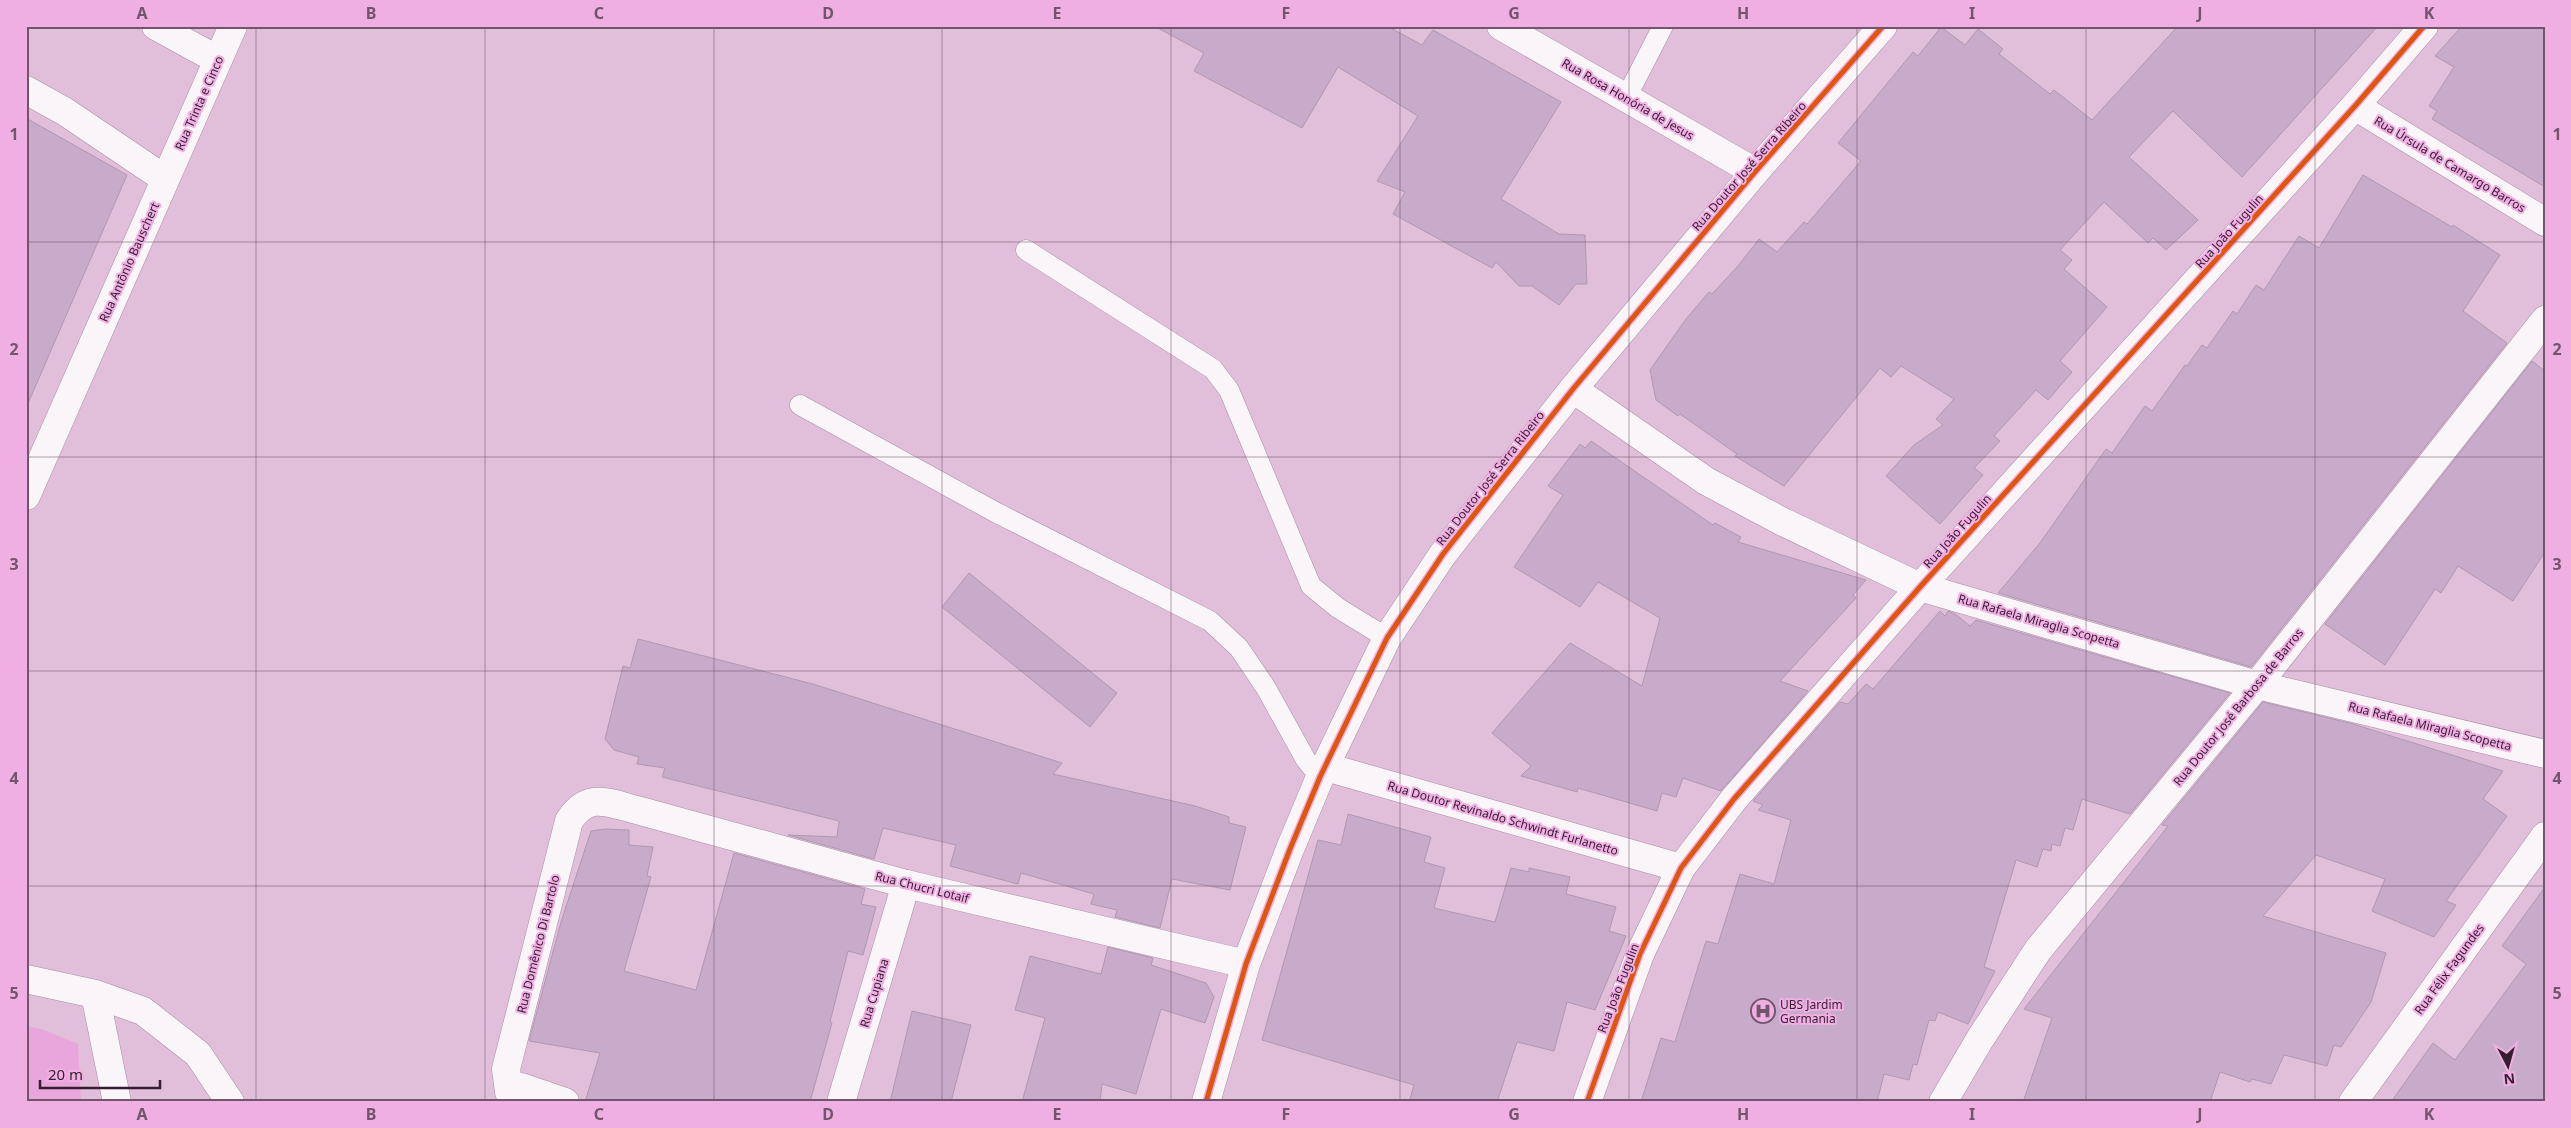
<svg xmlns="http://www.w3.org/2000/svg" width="2571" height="1128" viewBox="0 0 2571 1128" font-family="'Noto Sans',sans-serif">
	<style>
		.green { fill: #e9a6dc }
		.building { fill: #c8aacb; stroke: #b098b0 }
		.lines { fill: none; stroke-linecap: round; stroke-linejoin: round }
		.service-casing { stroke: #a98ea4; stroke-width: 21 }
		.minor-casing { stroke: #a98ea4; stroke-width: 29 }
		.service { stroke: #faf5f9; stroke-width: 20 }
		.minor { stroke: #faf5f9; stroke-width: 28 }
		.cycleway-casing { stroke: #f0afe2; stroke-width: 8 }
		.cycleway { stroke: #df560e; stroke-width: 5 }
		.grid { fill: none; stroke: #72556c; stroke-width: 1; stroke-opacity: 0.55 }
		.labels { text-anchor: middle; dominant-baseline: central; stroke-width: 4; stroke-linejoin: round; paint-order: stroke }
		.street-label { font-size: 12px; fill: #361d31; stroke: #f0afe2 }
		.poi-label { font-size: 12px; fill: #361d31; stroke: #f0afe2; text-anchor: start }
		.neatline { fill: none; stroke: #72556c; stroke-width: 2 }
		.grid-label { font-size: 16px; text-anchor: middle; font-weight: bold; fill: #72556c }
	</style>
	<rect width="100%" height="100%" fill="#e1beda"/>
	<path class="green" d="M26 1026 44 1030 78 1044 81 1102H26Z"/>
	<g class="building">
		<path d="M1154 26H1387L1422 45 1433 30 1561 102 1501 199 1559 234 1585 235 1587 284H1576L1559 305 1532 286H1519L1496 262 1492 268 1393 214 1405 192 1377 181 1418 116 1338 67 1302 128 1194 71 1204 53Z"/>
		<path d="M2178 26H2378L2242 177 2173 111 2129 157 2198 220 2166 250 2153 238 2148 243 2104 202 2060 250 2072 260 2064 269 2107 307 2060 361 2072 372 2048 400 2036 390 1994 436 2000 441 1974 468 1983 475 1940 524 1886 476 1914 445 1943 425 1936 419 1954 399 1901 366 1891 377 1880 368 1784 486 1735 456 1737 454 1680 414 1678 416 1656 400 1650 370 1686 319 1709 292 1712 294 1738 266 1759 239 1777 252 1804 222 1807 224 1861 161 1838 143 1913 52 1918 56 1941 27 1965 45 1978 29 2003 49 1999 54 2050 94 2054 90 2092 120Z"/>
		<path d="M2462 26H2545V187L2432 119 2437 111 2429 106 2454 67 2435 56Z"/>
		<path d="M26 118 127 175 26 408Z"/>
		<path d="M2363 175 2452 227 2453 225 2500 255 2463 311 2507 343 2251 667 1998 593 2040 543 2106 449 2112 453 2145 406 2152 411 2185 365 2187 366 2202 345 2207 348 2233 311 2237 314 2256 285 2264 290 2299 236 2319 248Z"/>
		<path d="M2532 361 2545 371V552L2513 601 2458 566 2441 593 2435 589 2385 665 2325 624Z"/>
		<path d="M1591 441 1713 525 1715 523 1741 537 1738 542 1866 580 1853 595 1856 598 1780 681 1808 691 1721 791 1683 778 1676 797 1662 793 1657 811 1578 788 1577 792 1521 776 1531 766 1492 733 1570 643 1642 686 1660 618 1598 582 1580 607 1514 567 1563 495 1548 486 1580 444 1585 448Z"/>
		<path d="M969 573 1117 693 1090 727 942 607Z"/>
		<path d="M1940 611 1945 616 1948 611 1955 614 1970 626 1976 620 2230 693 2130 814 2082 799 2073 830 2065 828 2060 846 2052 844 2051 851 2043 849 2037 867 2016 860 1984 967 1995 971 1968 1024 1938 1012 1935 1021 1929 1020 1917 1065 1913 1064 1909 1080 1884 1074 1877 1102H1641L1661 1038 1675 1042 1706 941 1718 944 1740 874 1774 884 1791 820 1758 810 1763 805 1753 801 1840 702 1848 704 1866 684 1873 689Z"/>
		<path d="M638 639 813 684 1062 763 1053 774 1195 806 1229 817V823L1246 827 1230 890 1172 879 1160 928 1115 917 1117 910 1091 904 1094 894 1021 873 1018 884 950 866 956 845 883 828 874 859 788 835 837 837 839 821 662 777 665 768 637 764 639 757 614 750 605 739 623 666 630 668Z"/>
		<path d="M2263 702 2353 724 2503 771 2483 799 2507 816 2446 901 2456 905 2434 937 2372 911 2385 879 2316 855 2263 916 2386 953 2371 1002 2341 1047 2334 1045 2327 1066 2284 1055 2271 1084 2252 1079 2250 1082 2220 1072 2210 1102H2023L2052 1018 2024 1009 2168 826 2162 825Z"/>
		<path d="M1348 814 1431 837 1424 862 1445 868 1434 908 1495 922 1511 868 1529 872V868L1570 877 1566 894 1616 907 1609 931 1626 936 1595 1010 1567 1002 1554 1051 1517 1042 1497 1102H1409L1414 1085 1262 1040 1318 840 1341 845Z"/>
		<path d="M605 829 629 830V845L653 847 647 876 651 877 624 971 696 990 734 853 865 889 861 904 876 907 863 955 848 951 830 1022 832 1023 810 1102H585L600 1053 529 1041 561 922 591 831Z"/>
		<path d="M2545 887V1102H2391L2433 1043 2455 1060 2526 964 2502 946Z"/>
		<path d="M1108 947 1153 958 1151 965 1206 983 1214 997 1205 1023 1161 1009 1136 1094 1102 1084 1100 1102H1022L1045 1018 1015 1010 1030 956 1101 974Z"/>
		<path d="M912 1011 971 1025 951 1102H890Z"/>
	</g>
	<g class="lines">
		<defs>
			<g id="service">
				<path d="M1626 98 1663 26"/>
				<path d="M1026 250 1213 369 1229 390 1311 586 1338 608 1387 638"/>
				<path d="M800 405 997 513 1210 621 1239 648 1266 688 1306 760 1320 777"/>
			</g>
			<g id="minor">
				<path d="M156 26 218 60"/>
				<path d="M1501 26 1755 172"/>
				<path d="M26 90 64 111 165 179"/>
				<path d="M2355 106 2545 222"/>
				<path d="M1573 389 1706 481 1783 522 1920 587 2257 685 2545 754"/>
				<path d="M26 496 233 26"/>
				<path d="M1326 767 1681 868"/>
				<path d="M26 979 95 994 143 1011 198 1054 230 1102"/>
				<path d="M95 994 117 1102"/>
				<path d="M565 1102 521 1087 509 1092 506 1069 569 821C588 791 608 803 637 810L906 884 1246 964"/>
				<path d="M841 1102 906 884"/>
				<path d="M1206 1102 1246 964 1290 849 1320 777 1387 638 1443 554 1573 389 1755 172 1883 26"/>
				<path d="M1587 1102 1640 954 1681 868 1734 799 1920 587 2355 106 2424 26"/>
				<path d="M1943 1102 1980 1039 2038 950 2257 685 2545 320"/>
				<path d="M2353 1102 2545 836"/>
			</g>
		</defs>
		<use href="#service" class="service-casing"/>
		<use href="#minor" class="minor-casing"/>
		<use href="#service" class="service"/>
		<use href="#minor" class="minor"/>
		<defs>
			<g id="cycleway">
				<path d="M1206 1102 1246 964 1290 849 1320 777 1387 638 1443 554 1573 389 1755 172 1883 26"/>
				<path d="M1587 1102 1640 954 1681 868 1734 799 1920 587 2355 106 2424 26"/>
			</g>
		</defs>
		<use href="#cycleway" class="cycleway-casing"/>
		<use href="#cycleway" class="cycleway"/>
	</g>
	<path class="grid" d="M256 26V1102M485 26V1102M714 26V1102M942 26V1102M1171 26V1102M1400 26V1102M1629 26V1102M1857 26V1102M2086 26V1102M2315 26V1102M26 242H2545M26 457H2545M26 671H2545M26 886H2545"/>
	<defs>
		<symbol id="hospital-ring" viewBox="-11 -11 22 22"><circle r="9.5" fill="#f0afe2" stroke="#72556c" stroke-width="1.5"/><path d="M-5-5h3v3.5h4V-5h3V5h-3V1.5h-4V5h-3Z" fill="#72556c"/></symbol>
	</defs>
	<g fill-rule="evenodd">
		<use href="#hospital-ring" x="1749" y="997" width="28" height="28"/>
	</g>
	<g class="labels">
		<g class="street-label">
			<text transform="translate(1628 99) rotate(30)">Rua Rosa Honória de Jesus</text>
			<text transform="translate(199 103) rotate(-66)">Rua Trinta e Cinco</text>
			<text transform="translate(2450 164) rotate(31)">Rua Úrsula de Camargo Barros</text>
			<text transform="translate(1749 166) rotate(-49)">Rua Doutor José Serra Ribeiro</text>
			<text transform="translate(2229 231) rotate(-48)">Rua João Fugulin</text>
			<text transform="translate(129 262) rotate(-66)">Rua Antônio Bauschert</text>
			<text transform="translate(1490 478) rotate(-52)">Rua Doutor José Serra Ribeiro</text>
			<text transform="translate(1957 531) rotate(-48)">Rua João Fugulin</text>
			<text transform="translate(2039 621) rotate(16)">Rua Rafaela Miraglia Scopetta</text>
			<text transform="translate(2238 707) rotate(-51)">Rua Doutor José Barbosa de Barros</text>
			<text transform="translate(2430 726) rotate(14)">Rua Rafaela Miraglia Scopetta</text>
			<text transform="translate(1503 818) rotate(16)">Rua Doutor Revinaldo Schwindt Furlanetto</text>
			<text transform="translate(922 887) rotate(14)">Rua Chucri Lotaif</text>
			<text transform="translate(538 944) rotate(-76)">Rua Domênico Di Bartolo</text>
			<text transform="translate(2449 969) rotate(-54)">Rua Félix Fagundes</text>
			<text transform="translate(1618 988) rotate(-69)">Rua João Fugulin</text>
			<text transform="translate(874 993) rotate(-73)">Rua Cupiana</text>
		</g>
		<g class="poi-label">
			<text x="1780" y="1004">UBS Jardim<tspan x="1780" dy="14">Germania</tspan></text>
		</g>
	</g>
	<rect width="2571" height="1128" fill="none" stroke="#f0afe2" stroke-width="55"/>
	<g transform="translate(2508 1066) rotate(174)" stroke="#f0afe2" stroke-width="4" paint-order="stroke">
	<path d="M0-4L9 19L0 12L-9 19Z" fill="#361d31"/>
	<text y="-8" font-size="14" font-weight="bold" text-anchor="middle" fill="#361d31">N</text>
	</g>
	<path d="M40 1080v8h120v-8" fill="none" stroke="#361d31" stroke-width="2.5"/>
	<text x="48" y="1080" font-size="15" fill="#361d31" stroke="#f0afe2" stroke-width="4" paint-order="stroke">20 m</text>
	<rect x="28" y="28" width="2516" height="1072" class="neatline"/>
	<g class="grid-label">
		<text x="142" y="19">A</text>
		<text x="371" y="19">B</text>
		<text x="599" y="19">C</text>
		<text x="828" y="19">D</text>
		<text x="1057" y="19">E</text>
		<text x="1286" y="19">F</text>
		<text x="1514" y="19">G</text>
		<text x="1743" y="19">H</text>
		<text x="1972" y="19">I</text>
		<text x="2200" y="19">J</text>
		<text x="2429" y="19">K</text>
		<text x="14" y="140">1</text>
		<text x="2557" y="140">1</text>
		<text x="14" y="355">2</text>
		<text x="2557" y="355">2</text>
		<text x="14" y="570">3</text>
		<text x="2557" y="570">3</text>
		<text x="14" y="784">4</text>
		<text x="2557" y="784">4</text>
		<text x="14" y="999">5</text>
		<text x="2557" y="999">5</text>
		<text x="142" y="1120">A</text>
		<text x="371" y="1120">B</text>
		<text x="599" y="1120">C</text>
		<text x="828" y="1120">D</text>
		<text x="1057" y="1120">E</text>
		<text x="1286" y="1120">F</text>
		<text x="1514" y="1120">G</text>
		<text x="1743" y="1120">H</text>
		<text x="1972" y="1120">I</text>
		<text x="2200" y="1120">J</text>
		<text x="2429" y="1120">K</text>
	</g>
</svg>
